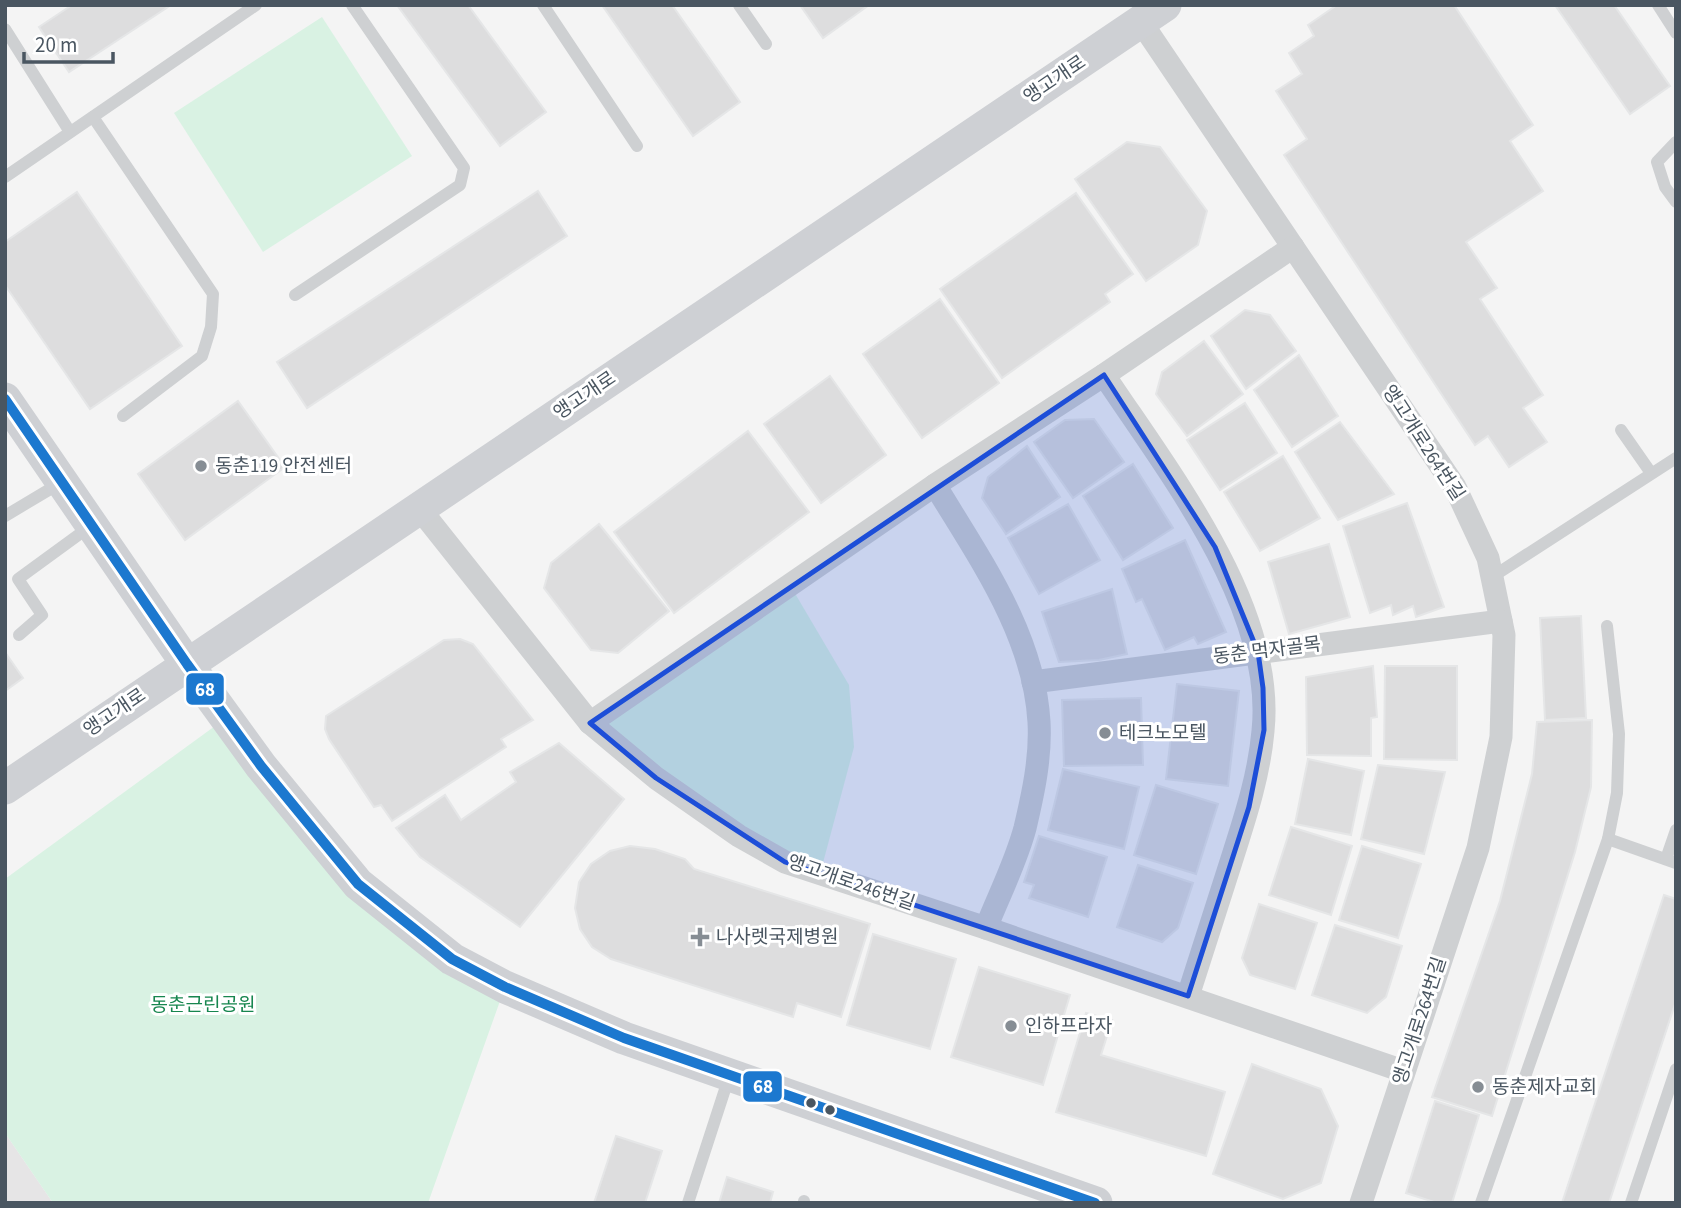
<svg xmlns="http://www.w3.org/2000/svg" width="1681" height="1208" viewBox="0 0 1681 1208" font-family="'Source Sans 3','Noto Sans KR',sans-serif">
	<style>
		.education { fill: #e6e5e6 }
		.green { fill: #d9f2e3 }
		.building { fill: #ddddde; stroke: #e5e6e7; stroke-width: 2 }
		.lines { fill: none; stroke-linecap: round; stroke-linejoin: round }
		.lane { stroke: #ced0d2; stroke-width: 12 }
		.street { stroke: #ced0d2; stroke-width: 23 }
		.secondary { stroke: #ced0d4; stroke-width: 33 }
		.bus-1-casing { stroke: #fff; stroke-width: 16 }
		.bus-1 { stroke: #1c78cf; stroke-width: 10 }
		.marked { fill: #1d4ed8; fill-opacity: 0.2; stroke: #1d4ed8; stroke-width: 5; stroke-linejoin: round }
		.poi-dot { fill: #868d94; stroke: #fff; stroke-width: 2.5 }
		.bus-dot { fill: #4a5661; stroke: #fff; stroke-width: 2.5 }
		.labels { text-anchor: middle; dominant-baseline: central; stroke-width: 6; stroke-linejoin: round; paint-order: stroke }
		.street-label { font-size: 19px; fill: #4a5661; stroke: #fff }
		.poi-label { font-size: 19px; fill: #4a5661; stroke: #fff; text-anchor: start }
		.park-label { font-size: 19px; fill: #17864f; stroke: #fff }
		.line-badge { stroke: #fff; stroke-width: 2.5 }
		.badge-label { font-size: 19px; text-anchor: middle; font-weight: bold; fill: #fff }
	</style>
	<rect width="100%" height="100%" fill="#f4f4f4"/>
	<path class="education" d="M5 1133 53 1203H5Z"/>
	<g class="green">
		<path d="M322 17 412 156 263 252 174 113Z"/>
		<path d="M790 585 849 685 854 747 820 874 785 862 590 723Z"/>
		<path d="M226 718 358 884 505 987 428 1203H53L5 1133V879Z"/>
	</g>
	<g class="building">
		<path d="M72 5H171L69 72 39 27Z"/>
		<path d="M397 5H468L546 112 500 146Z"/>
		<path d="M602 5H672L740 102 693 136Z"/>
		<path d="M800 5H869L823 38Z"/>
		<path d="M1337 5H1454L1533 125 1510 141 1543 191 1466 242 1497 288 1480 299 1543 395 1523 408 1547 442 1509 467 1488 436 1475 445 1284 155 1307 139 1276 91 1302 74 1289 53 1314 36 1308 25Z"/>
		<path d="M1555 5H1614L1670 86 1630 114Z"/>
		<path d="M1127 142 1160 147 1207 211 1198 245 1146 281 1075 179Z"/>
		<path d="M538 191 567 236 307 408 277 362Z"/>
		<path d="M77 192 182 346 90 409 5 285V242Z"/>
		<path d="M1076 193 1133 274 1105 294 1110 302 1002 378 940 289Z"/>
		<path d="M940 299 999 383 922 438 863 354Z"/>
		<path d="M1245 310 1270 315 1296 351 1246 389 1211 336Z"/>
		<path d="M1204 341 1243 394 1187 436 1156 394 1162 372Z"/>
		<path d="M1299 355 1338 416 1292 447 1254 390Z"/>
		<path d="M830 376 886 455 821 503 764 424Z"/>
		<path d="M238 401 285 467 185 540 138 474Z"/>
		<path d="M1245 403 1277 453 1220 490 1187 440Z"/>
		<path d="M1094 419 1124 462 1073 498 1034 442 1065 420Z"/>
		<path d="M1340 422 1394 494 1338 520 1295 452Z"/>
		<path d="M748 431 809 512 674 613 614 532Z"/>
		<path d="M1027 446 1060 497 1006 534 982 498 988 477Z"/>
		<path d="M1283 456 1320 518 1260 551 1224 492Z"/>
		<path d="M1133 464 1173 528 1123 560 1083 496Z"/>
		<path d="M1407 503 1444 607 1416 617 1413 606 1393 615 1391 605 1370 613 1343 526Z"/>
		<path d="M1068 504 1100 560 1039 594 1008 538Z"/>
		<path d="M599 524 669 611 618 653 591 650 544 588 551 563Z"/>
		<path d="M1185 540 1226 632 1198 644 1194 637 1165 650 1142 599 1136 602 1122 569Z"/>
		<path d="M1329 544 1350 617 1289 634 1268 562Z"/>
		<path d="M1112 589 1127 654 1099 660 1059 662 1042 612Z"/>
		<path d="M1581 616 1586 718 1545 720 1540 618Z"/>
		<path d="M460 639 473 644 533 720 501 739 506 747 392 821 381 805 374 807 329 739 325 729 326 716 444 640Z"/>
		<path d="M5 652 23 678 5 691Z"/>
		<path d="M1373 666 1377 717 1371 718V756L1307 755 1306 677Z"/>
		<path d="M1385 666H1457V760L1384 759Z"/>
		<path d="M1177 684 1239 691 1228 786 1166 779Z"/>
		<path d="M1141 698 1143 765 1064 766 1062 700Z"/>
		<path d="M1592 720 1591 787 1575 852 1492 1116 1432 1097 1500 901 1532 774 1537 722Z"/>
		<path d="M559 743 624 799 520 927 420 857 396 828 445 795 461 820 516 782 510 772Z"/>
		<path d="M1308 759 1364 771 1351 835 1295 824Z"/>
		<path d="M1378 765 1445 772 1424 854 1361 839Z"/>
		<path d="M1063 769 1139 787 1124 849 1048 830Z"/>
		<path d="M1156 785 1218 804 1196 874 1134 855Z"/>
		<path d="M1291 827 1352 846 1331 915 1269 895Z"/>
		<path d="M1039 836 1107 857 1088 917 1029 898 1034 885 1024 882Z"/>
		<path d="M630 846 655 849 685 859 694 869 870 924 841 1017 797 1003 793 1017 611 959 592 947 580 929 575 908 579 882 591 864 610 851Z"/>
		<path d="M1362 846 1421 864 1398 938 1339 920Z"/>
		<path d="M1138 865 1193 883 1178 928 1162 942 1117 927Z"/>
		<path d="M1664 895 1676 899V1001L1609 1203H1562Z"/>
		<path d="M1259 904 1317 923 1295 989 1250 975 1242 958Z"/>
		<path d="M1335 925 1402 946 1386 997 1367 1013 1312 995Z"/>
		<path d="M873 934 956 959 930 1049 847 1025Z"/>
		<path d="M979 967 1070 995 1043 1085 951 1057Z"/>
		<path d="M1086 1013 1112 1020 1101 1055 1225 1092 1206 1156 1056 1112Z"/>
		<path d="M1252 1064 1321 1089 1338 1126 1321 1183 1283 1199 1213 1174Z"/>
		<path d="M1435 1101 1479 1115 1452 1203H1437L1406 1193Z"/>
		<path d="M616 1136 662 1151 645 1203H594Z"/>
		<path d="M727 1177 773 1192 770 1203H719Z"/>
	</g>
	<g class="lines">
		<g class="lane">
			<path d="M543 5 637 146"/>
			<path d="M739 5 766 44"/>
			<path d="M1658 5 1676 33"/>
			<path d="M5 29 70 132"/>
			<path d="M93 117 213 294 211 327 202 356 123 416"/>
			<path d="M1676 142 1657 162 1665 187 1676 202"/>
			<path d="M5 177 256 5"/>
			<path d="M295 295 460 185 464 168 352 5"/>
			<path d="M1621 430 1651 473"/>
			<path d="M5 516 62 482"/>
			<path d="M1492 577 1676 458"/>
			<path d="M19 635 42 615 18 579 92 525"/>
			<path d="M1608 839 1676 863"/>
			<path d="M1666 859 1676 830"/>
			<path d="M688 1203 729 1077"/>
			<path d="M804 1203V1201"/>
			<path d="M1481 1203 1608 839 1617 793 1619 734 1607 626"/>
			<path d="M1631 1203 1676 1069"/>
		</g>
		<g class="street">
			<path d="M1141 22 1455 487 1488 558 1504 635 1501 737 1478 848 1361 1203"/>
			<path d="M1104 375C1169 473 1276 608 1263 731 1259 777 1244 821 1230 865 1216 908 1202 952 1188 996"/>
			<path d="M935 485C979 558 1034 634 1039 722 1041 758 1033 794 1025 828 1016 862 999 895 986 928"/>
			<path d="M419 508 590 723 656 778 739 836 785 862 986 928 1403 1071"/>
			<path d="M1033 682 1501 621"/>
			<path d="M590 723 935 485 1104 375 1293 247"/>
		</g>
		<g class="secondary">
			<path d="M5 399 187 664 261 766 358 884 452 959 505 987 624 1038 1096 1203"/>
			<path d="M5 788 1165 5"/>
		</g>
		<defs>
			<path id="bus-1" d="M5 399 187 664 261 766 358 884 452 959 505 987 624 1038 1095 1203"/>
		</defs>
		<use href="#bus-1" class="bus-1-casing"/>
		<use href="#bus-1" class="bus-1"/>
	</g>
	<path class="marked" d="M1104 375 1215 547 1258 652 1263 688 1264 730 1249 807 1188 996 785 862 656 778 590 723Z"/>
	<g class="poi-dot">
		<circle cx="201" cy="466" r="7"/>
		<circle cx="1105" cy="733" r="7"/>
		<path d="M696.5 926.5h7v7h7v7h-7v7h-7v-7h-7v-7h7z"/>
		<circle cx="1011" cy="1026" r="7"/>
		<circle cx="1478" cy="1087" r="7"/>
	</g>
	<g class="bus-dot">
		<circle cx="811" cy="1103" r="6"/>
		<circle cx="830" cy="1110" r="6"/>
	</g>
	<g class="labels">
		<g class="street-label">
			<text transform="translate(1055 80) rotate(-34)">앵고개로</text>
			<text transform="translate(585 396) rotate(-34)">앵고개로</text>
			<text transform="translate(1423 443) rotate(57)">앵고개로264번길</text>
			<text transform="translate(1267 651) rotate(-7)">동춘 먹자골목</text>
			<text transform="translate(115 713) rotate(-34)">앵고개로</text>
			<text transform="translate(851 883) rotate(19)">앵고개로246번길</text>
			<text transform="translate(1420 1021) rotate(-72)">앵고개로264번길</text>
		</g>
		<g class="poi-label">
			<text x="215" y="466">동춘119 안전센터</text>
			<text x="1119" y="733">테크노모텔</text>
			<text x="716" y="937">나사렛국제병원</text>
			<text x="1025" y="1026">인하프라자</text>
			<text x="1492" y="1087">동춘제자교회</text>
		</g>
		<g class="park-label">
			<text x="203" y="1005">동춘근린공원</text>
		</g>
	</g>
	<g class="line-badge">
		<rect x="185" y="672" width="40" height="34" rx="7" fill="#1c78cf"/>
		<rect x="742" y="1070" width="41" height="33" rx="7" fill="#1c78cf"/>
	</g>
	<g class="badge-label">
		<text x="205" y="696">68</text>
		<text x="763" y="1093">68</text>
	</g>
	<rect width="1681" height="1208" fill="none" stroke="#4a5661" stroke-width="14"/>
	<path d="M24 52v10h89v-10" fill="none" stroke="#4a5661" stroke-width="3.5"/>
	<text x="35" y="52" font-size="21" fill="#4a5661" stroke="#ffffff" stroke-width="5" paint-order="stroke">20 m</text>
</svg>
